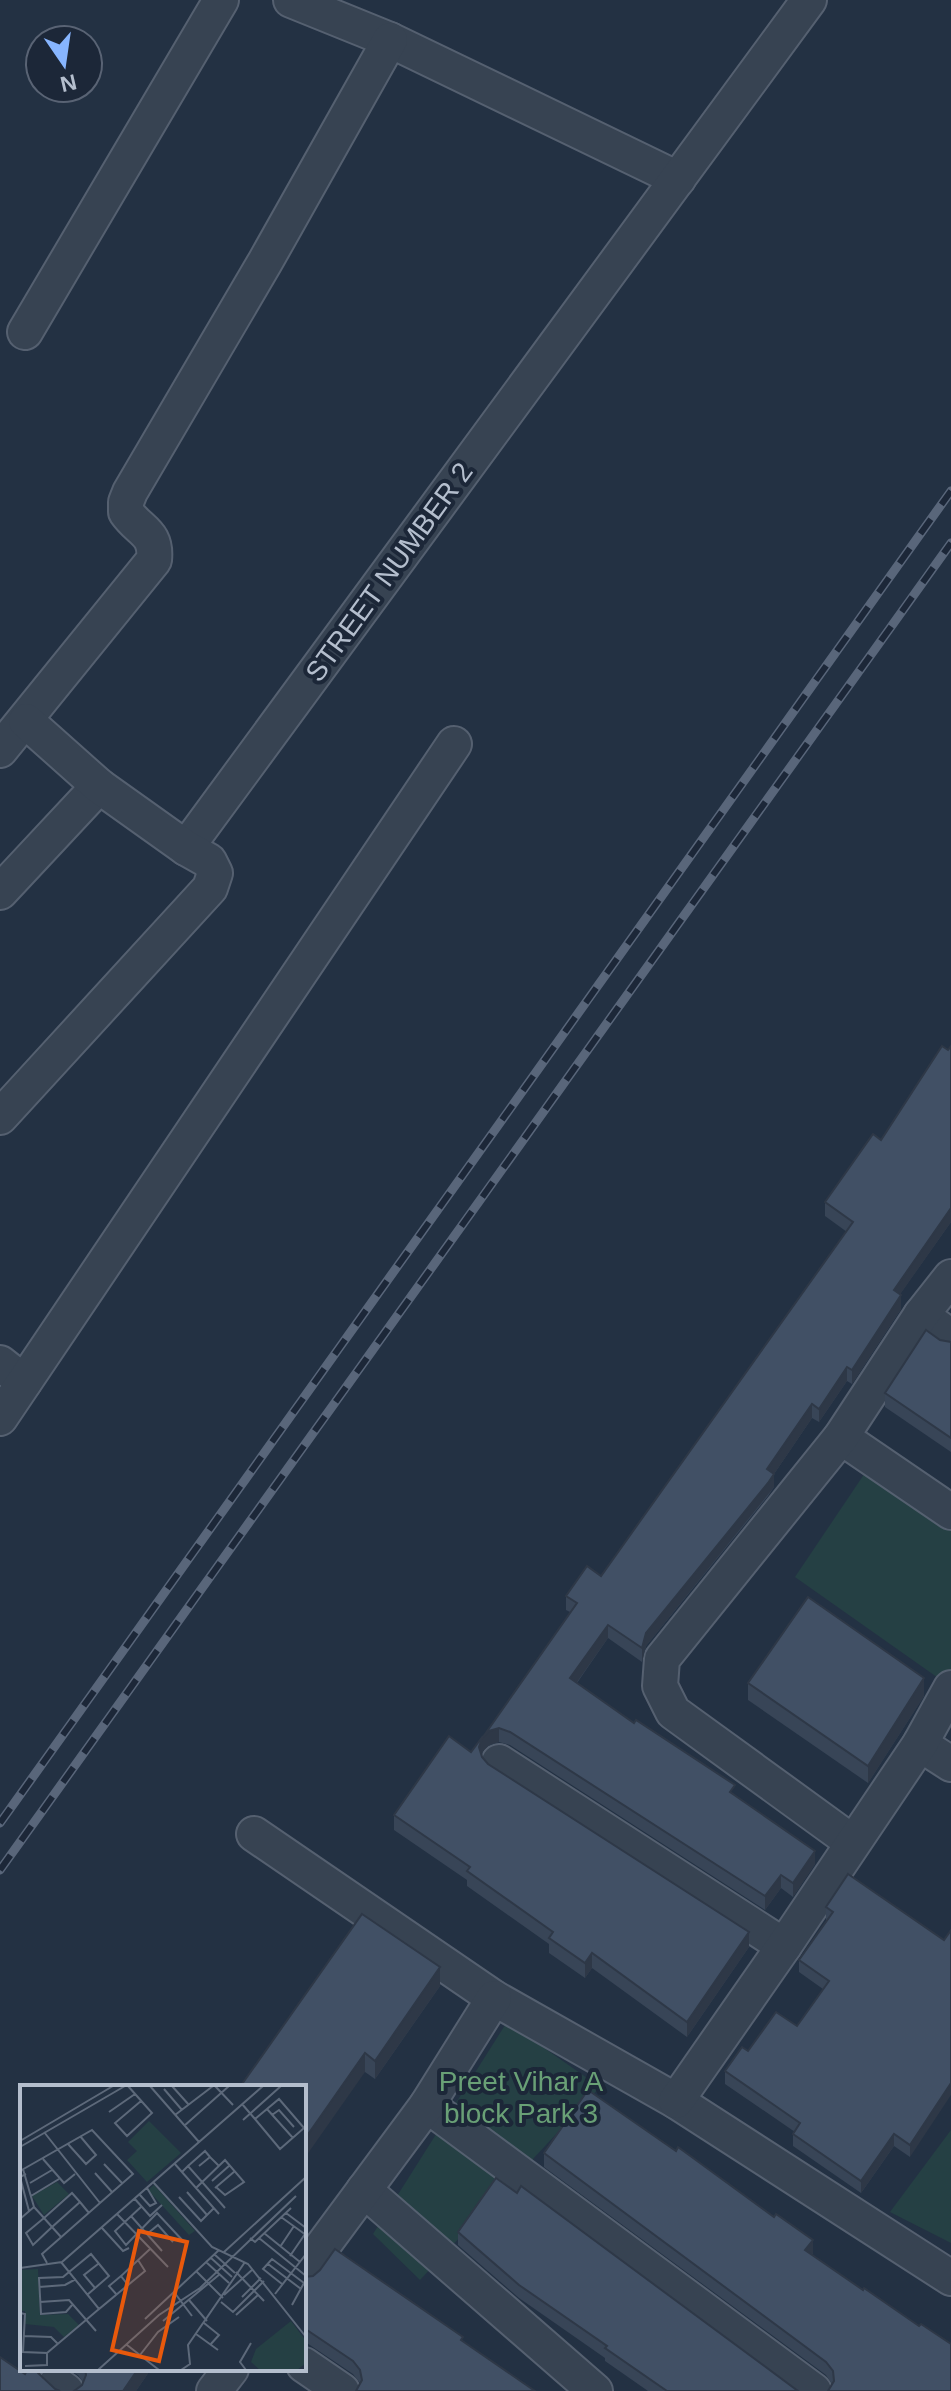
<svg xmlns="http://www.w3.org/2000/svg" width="951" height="2391" viewBox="0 0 951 2391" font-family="Arial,sans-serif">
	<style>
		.green { fill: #254044 }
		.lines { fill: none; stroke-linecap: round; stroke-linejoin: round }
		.street-casing { stroke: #556070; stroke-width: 38 }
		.street { stroke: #374352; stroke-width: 34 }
		.rail-casing { stroke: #59667a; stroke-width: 9 }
		.rail { stroke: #1c2738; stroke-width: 6; stroke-dasharray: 18; stroke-linecap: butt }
		.wall { fill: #384557 }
		.shaded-wall { fill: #2e3847 }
		.building { fill: #415065; stroke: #2e3847; stroke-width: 2 }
		.labels { text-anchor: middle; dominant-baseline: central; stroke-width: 8; stroke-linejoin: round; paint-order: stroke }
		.street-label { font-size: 28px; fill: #b4becd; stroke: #1c2738 }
		.park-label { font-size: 28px; fill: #69a076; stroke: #1c2738 }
		.inset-road { fill: none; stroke: #5d697a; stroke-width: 2 }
		.view { fill: #e8590c; fill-opacity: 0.15; stroke: #e8590c; stroke-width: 4 }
		.inset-edge { fill: none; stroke: #b4becd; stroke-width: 4 }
	</style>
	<rect width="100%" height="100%" fill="#233143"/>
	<g class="green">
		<path d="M871 1464 951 1519V1687L795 1577Z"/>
		<path d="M507 2022 600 2087 420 2280 373 2234Z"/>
		<path d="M951 2130V2243L890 2212Z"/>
	</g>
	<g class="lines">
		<defs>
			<g id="street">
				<path d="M291 0 390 40 678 179"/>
				<path d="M25 332 221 0"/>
				<path d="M0 750 154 560C157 532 140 532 126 512V502L130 492 265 262 390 40"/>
				<path d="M186 848 809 0"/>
				<path d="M0 892 99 786"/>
				<path d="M0 1117 210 888 215 873 209 861 186 848 99 786 26 721"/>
				<path d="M921 1315 951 1337"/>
				<path d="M0 1363 24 1382"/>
				<path d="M0 1418 454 744"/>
				<path d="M841 1437 951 1512"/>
				<path d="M920 1744 951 1764"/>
				<path d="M499 1762 784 1946"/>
				<path d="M254 1834 494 1998 676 2101 951 2278"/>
				<path d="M852 1842 673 1712 660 1686 662 1659 841 1437 921 1315 951 1277"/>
				<path d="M676 2101 784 1946 920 1744 951 1688"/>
				<path d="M427 2105 814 2391"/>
				<path d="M364 2190 595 2391"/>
				<path d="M304 2271 427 2105 494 1998"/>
				<path d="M304 2365 342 2391"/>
				<path d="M56 2384 66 2391"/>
				<path d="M214 2391 231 2369"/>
			</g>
		</defs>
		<use href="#street" class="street-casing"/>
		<use href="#street" class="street"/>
		<defs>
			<g id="rail">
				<path d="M0 1823 951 491"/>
				<path d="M0 1870 951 543"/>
			</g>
		</defs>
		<use href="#rail" class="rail-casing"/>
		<use href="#rail" class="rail"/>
	</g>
	<g class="wall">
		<path d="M951 1046V1222L900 1294 901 1309 852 1384 847 1381 819 1422 812 1418 774 1474V1487L768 1496 646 1646 642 1662 608 1638 577 1683 735 1795 815 1864 793 1897 781 1888 765 1910 510 1745 499 1742 489 1745 483 1751 570 1612 566 1610V1596L601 1576 847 1232 825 1216V1202L881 1140Z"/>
		<path d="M940 1340 951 1342V1452L885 1407V1393Z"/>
		<path d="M748 1683 924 1696 868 1783 748 1700Z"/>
		<path d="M483 1751 482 1757 488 1764 749 1947 687 2037 592 1968 585 1978 549 1953V1944L467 1886V1880L394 1830V1815L471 1752Z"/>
		<path d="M826 1907 944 1940 910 2157 894 2146 861 2193 793 2146V2134L795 2132 725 2084V2071L748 2051 797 2026 823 1989 799 1972V1960L827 1920H826Z"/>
		<path d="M362 1914 440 1986 375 2079 365 2072Z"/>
		<path d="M544 2153 813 2253 812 2255 863 2290 919 2326 832 2384 826 2375 544 2167Z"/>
		<path d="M458 2232 798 2391H648L605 2361V2358L519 2298 458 2245Z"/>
		<path d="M304 2277 463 2337 360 2383 353 2374 304 2341Z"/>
		<path d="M67 2369H151L136 2391H74L82 2385 83 2382 78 2375Z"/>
	</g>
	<g class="shaded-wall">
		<path d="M951 1208V1222L894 1303V1290Z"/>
		<path d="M901 1295V1309L852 1384V1370Z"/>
		<path d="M847 1367V1381L819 1422V1409Z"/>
		<path d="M812 1404V1418L774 1474V1487L646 1646 642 1662V1648L646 1633 767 1469Z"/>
		<path d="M608 1625V1638L570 1692V1678Z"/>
		<path d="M924 1678V1696L868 1783V1766Z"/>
		<path d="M499 1728V1742L489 1745 483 1751V1737L489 1731Z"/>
		<path d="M483 1736V1751L479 1762V1747Z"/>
		<path d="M815 1851V1864L793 1897V1883Z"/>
		<path d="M781 1875V1888L765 1910V1896Z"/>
		<path d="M749 1932V1947L687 2037V2022Z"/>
		<path d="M592 1953V1968L585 1978V1963Z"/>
		<path d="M440 1967V1986L375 2079V2061Z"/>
		<path d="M365 2053V2072L304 2159V2140Z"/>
		<path d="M951 2083V2095L910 2157V2145Z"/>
		<path d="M894 2134V2146L861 2193V2181Z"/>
		<path d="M813 2240V2253L805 2264V2250Z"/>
		<path d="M138 2369H151L136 2391H123Z"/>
	</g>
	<g class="building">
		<path d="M942 1046 948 1050 951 1046V1208L894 1290 901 1295 852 1370 847 1367 819 1409 812 1404 767 1469 774 1474 768 1483 646 1633 642 1648 608 1625 570 1678 634 1723 636 1720 735 1785 730 1792 815 1851 793 1883 781 1875 765 1896 510 1732 499 1728 489 1731 483 1737 577 1603 566 1596 587 1566 601 1576 853 1222 825 1202 873 1134 881 1140Z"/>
		<path d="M926 1330 940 1340 951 1342V1438L885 1393Z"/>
		<path d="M808 1597 924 1678 868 1766 748 1683Z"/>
		<path d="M449 1736 471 1752 483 1736 479 1747 482 1757 488 1764 749 1932 687 2022 592 1953 585 1963 549 1938 553 1932 467 1871 470 1867 394 1815Z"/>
		<path d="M848 1874 944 1940 951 1930V2083L910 2145 894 2134 861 2181 793 2134 800 2123 725 2071 742 2047 748 2051 776 2012 797 2026 829 1981 799 1960 833 1912 826 1907Z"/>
		<path d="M362 1914 440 1967 375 2061 365 2053 304 2140V2087H240Z"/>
		<path d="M588 2090 676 2151 678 2147 774 2217 776 2214 813 2240 805 2250 863 2290 864 2288 919 2326 921 2324 951 2344V2391H828L834 2381 833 2371 826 2362 544 2153Z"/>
		<path d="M496 2178 517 2193 521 2186 798 2391H667L605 2348 607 2346 519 2285 458 2232Z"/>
		<path d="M335 2249 463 2337 461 2340 535 2391H356L362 2380 360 2370 353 2361 304 2328V2277L313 2276 320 2270Z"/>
		<path d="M0 2357 25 2374 28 2369H37L38 2373 55 2389 60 2391H0Z"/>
		<path d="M85 2369H138L123 2391H74L82 2385 86 2375Z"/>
	</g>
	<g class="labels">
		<g class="street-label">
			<text transform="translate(389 572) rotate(-54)">STREET NUMBER 2</text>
		</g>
		<g class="park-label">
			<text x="521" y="2081">Preet Vihar A<tspan x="521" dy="32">block Park 3</tspan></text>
		</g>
	</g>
	<g transform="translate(20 2085)">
		<rect width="286" height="286" fill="#233143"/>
		<path d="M129 36 161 68 127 97 107 75 117 66 108 57ZM37 97 49 109 24 130 12 111ZM134 100 175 146 169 150 128 105ZM18 184 20 230 48 229 59 240 44 252 34 242 5 239V226H0V185ZM271 236 286 256V278L277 285H240L231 277 236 264Z" fill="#254044"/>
		<path class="inset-road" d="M108 1 132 28 107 51 95 38 121 16M130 1 179 57M152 1 169 20M195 1 213 20M144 4 162 25M222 19 235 34 260 64 284 43 259 14 235 34M247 24 273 53M89 27 115 9M155 30 193 1M252 30 259 25 274 42M223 35 261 1M164 41 209 1M24 47 80 118M0 56 93 1M48 59 66 79 76 70 60 51M0 62 105 1M23 74 44 98 55 89M154 78 199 129M84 79 102 98M168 81 185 66 190 72M179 81 190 72 199 81M0 86 72 45 113 89 22 169 27 178M162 87 168 81 205 123M75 88 92 107M6 89 0 92 9 126M192 96 210 80M133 97 192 162 228 179 286 252M10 98 32 85M176 103 205 75 224 97 205 110 196 102M195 103 215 86M167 107 187 130M120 110 130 121 136 118 127 103M11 111 39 94M159 112 181 136 194 123M114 113 130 131 142 120M60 117 32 142 24 133 52 108 60 117 69 128M122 121 95 146 106 160 137 128 164 157M14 122 24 133 6 148 13 160 32 142 41 152M266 128 286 143M97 129 148 182M111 131 142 166M261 132 286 150M0 134 14 122 3 84M82 143 103 166 109 163M244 148 280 177M127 149 138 140 153 157M230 153 235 157 271 123M239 153 286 191M260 162 274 141M204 167 286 92M194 169 215 188M270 171 285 149M191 173 212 192M41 177 79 224 125 186 118 175M186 177 209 198M248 179 281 204M0 183 42 177 243 1M176 186 203 213M216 187 244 216M262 199 243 184 252 174 284 198 272 220M108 200 101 191 130 164M19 202 45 200 56 194M75 203 64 190 78 179M154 207 172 231M255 209 286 169M97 210 89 201 101 191M204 210 233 184M222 212 241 193M169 215 187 236M20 217 49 215 76 246M201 217 213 227 244 196M53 219 46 227 21 229 19 193 43 192 71 169 89 191 67 210M0 228 5 229 3 267 27 268V280L5 281M216 230 238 210M125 234 199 165M143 236 200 189M184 238 199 250 190 260M176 249 198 265M4 251 31 252 38 259M107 260 139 285M27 268 79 224M120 270 138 247 159 232M78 285 139 230 180 203 276 111M161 285 170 279 168 260 225 177M226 285 220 277 231 258"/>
		<path class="view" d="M119 146 167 157 139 276 92 265Z"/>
		<rect width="286" height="286" class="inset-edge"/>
	</g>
	<g transform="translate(64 64) rotate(167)"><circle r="38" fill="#1c2738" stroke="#596374" stroke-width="2"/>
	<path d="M0-6L14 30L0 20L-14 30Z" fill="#87b5ff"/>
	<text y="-12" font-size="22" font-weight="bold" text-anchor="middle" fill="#b4becd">N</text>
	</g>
</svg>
